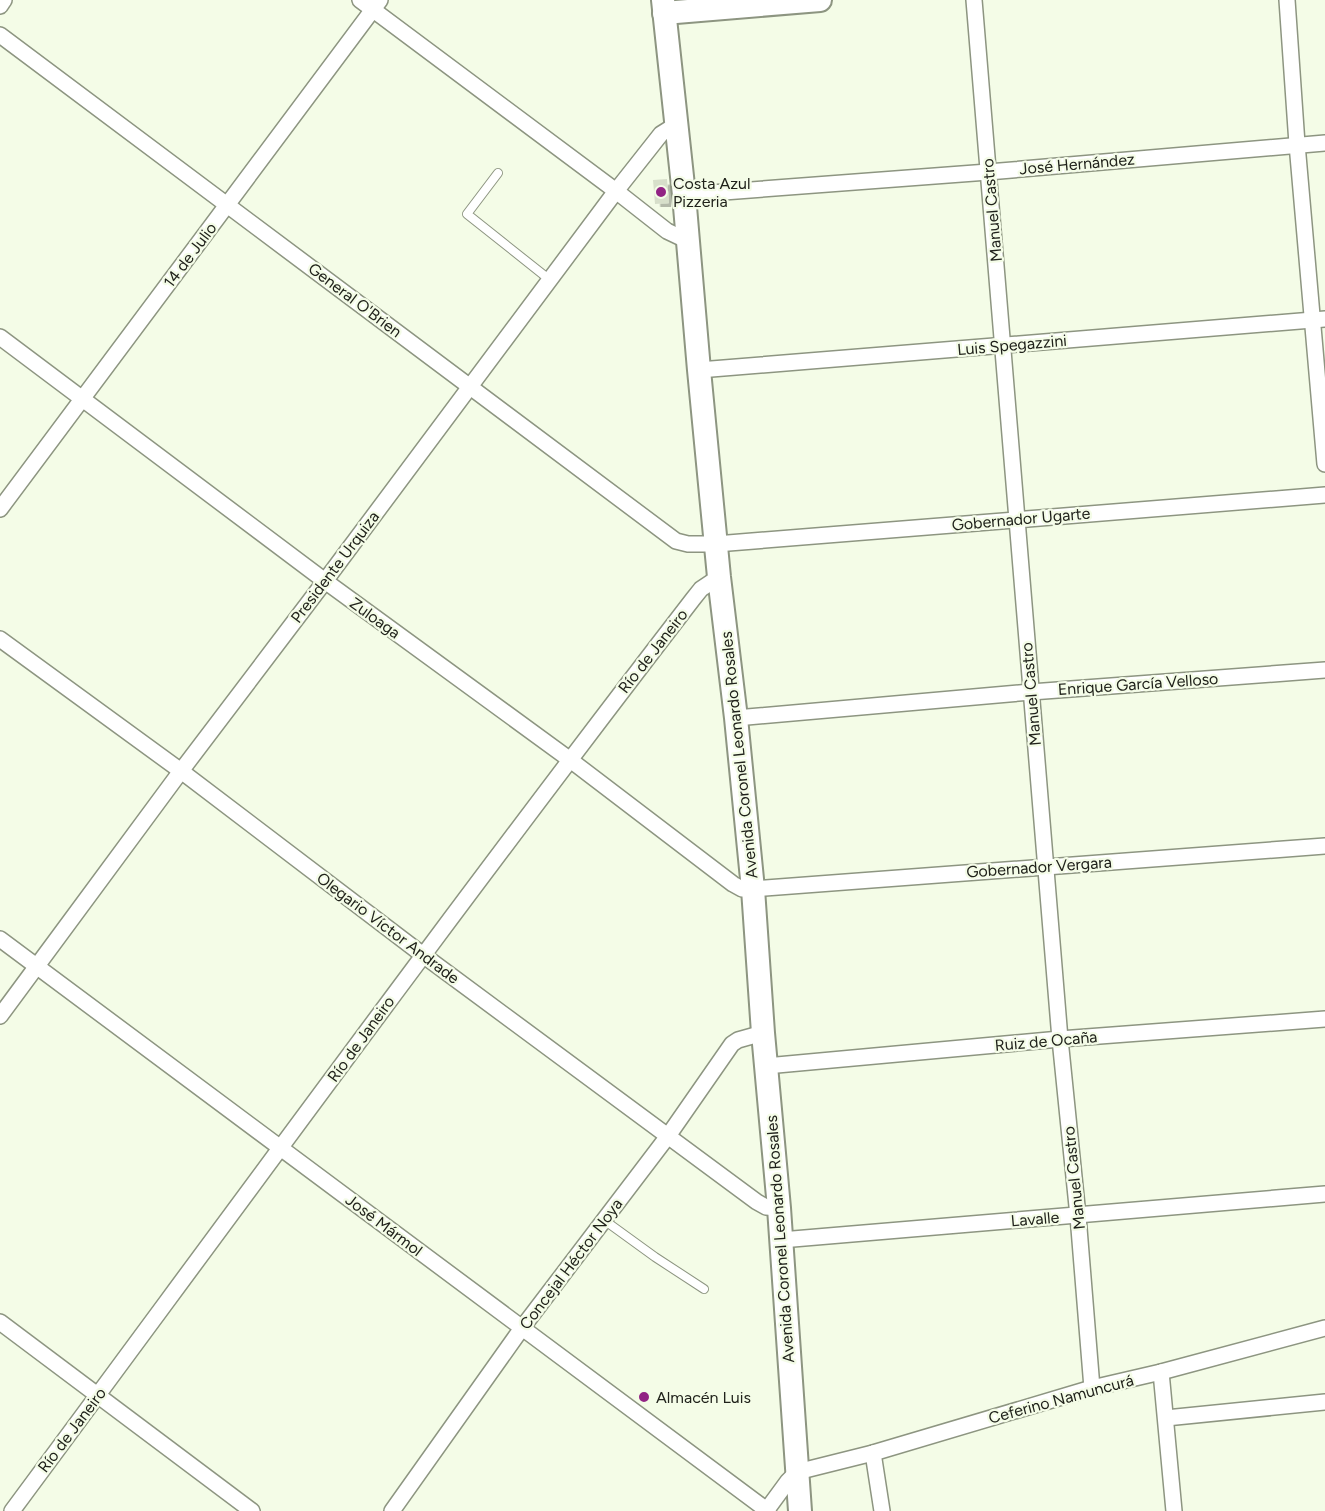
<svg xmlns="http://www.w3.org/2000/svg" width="1325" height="1511" viewBox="0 0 1325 1511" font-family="Figtree,sans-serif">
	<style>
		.building { fill: #d7dfca; filter: url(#shadow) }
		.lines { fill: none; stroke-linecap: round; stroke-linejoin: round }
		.lane-casing { stroke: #8d9581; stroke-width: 10 }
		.street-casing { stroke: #8d9581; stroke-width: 18 }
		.secondary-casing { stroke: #8d9581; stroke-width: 26 }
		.lane { stroke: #fff; stroke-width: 8 }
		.street { stroke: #fff; stroke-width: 15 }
		.secondary { stroke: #fff; stroke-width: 22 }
		.poi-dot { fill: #922384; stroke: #f4fce7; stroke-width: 2 }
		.labels { text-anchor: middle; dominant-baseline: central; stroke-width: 4.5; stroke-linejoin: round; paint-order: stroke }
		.street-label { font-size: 16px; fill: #20221b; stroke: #f4fce7 }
		.poi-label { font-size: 16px; fill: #20221b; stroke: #f4fce7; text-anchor: start }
	</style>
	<defs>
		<filter id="shadow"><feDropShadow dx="5.5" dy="5.5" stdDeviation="0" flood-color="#0004"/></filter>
	</defs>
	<rect width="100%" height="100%" fill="#f4fce7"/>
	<path class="building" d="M667 179 669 203 655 204 653 180Z"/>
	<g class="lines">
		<defs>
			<g id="lane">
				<path d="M498 173 467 214 550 280"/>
				<path d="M604 1220 655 1257 704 1289"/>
			</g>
			<g id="street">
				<path d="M360 0 616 191 667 231 688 241"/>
				<path d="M974 0 1060 1039 1078 1216 1092 1388"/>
				<path d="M1287 0 1297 144 1325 464"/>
				<path d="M0 6 4 0"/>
				<path d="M0 35 676 541 688 544H716L1325 495"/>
				<path d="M684 195 988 172 1325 143"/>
				<path d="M0 337 325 581 569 759 733 884 742 889H753L1325 846"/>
				<path d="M699 370 1325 319"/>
				<path d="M0 509 380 0"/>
				<path d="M0 639 181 771 423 955 757 1202 766 1207 779 1208"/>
				<path d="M736 718 1031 692 1325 670"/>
				<path d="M0 939 768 1511"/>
				<path d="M0 1016 181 771 325 581 616 191 661 134 677 124"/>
				<path d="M766 1066 1060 1039 1325 1019"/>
				<path d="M781 1240 1325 1194"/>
				<path d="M0 1322 252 1511"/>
				<path d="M1161 1372 1174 1511"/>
				<path d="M1166 1418 1325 1402"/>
				<path d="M873 1453 882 1511"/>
				<path d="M12 1511C238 1206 461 900 693 599L701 589 719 577"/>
				<path d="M392 1511 522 1328 668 1136 732 1044 738 1040 763 1033"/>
				<path d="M766 1511 788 1481 797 1472 873 1453 1092 1388 1161 1372 1325 1328"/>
			</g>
			<g id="secondary">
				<path d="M663 0 684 195 699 370 719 577 736 718 753 889 763 1033 779 1208 800 1511"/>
				<path d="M664 13 820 0"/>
			</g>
		</defs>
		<use href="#lane" class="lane-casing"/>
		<use href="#street" class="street-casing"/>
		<use href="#secondary" class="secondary-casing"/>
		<use href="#lane" class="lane"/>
		<use href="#street" class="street"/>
		<use href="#secondary" class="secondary"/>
	</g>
	<g class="poi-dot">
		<circle cx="661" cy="192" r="6"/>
		<circle cx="644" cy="1397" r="6"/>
	</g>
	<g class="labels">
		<g class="street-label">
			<text transform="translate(1077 164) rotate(-5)">José Hernández</text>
			<text transform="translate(992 210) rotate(-95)">Manuel Castro</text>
			<text transform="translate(190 255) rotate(-53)">14 de Julio</text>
			<text transform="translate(355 300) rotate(37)">General O'Brien</text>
			<text transform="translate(1012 345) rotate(-5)">Luis Spegazzini</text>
			<text transform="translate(1021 519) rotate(-5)">Gobernador Ugarte</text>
			<text transform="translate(335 567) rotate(-53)">Presidente Urquiza</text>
			<text transform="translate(375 618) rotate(36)">Zuloaga</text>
			<text transform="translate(653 651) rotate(-52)">Río de Janeiro</text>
			<text transform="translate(1138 684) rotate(-4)">Enrique García Velloso</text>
			<text transform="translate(1031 694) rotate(-95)">Manuel Castro</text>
			<text transform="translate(739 755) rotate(-96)">Avenida Coronel Leonardo Rosales</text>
			<text transform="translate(1039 867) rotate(-4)">Gobernador Vergara</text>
			<text transform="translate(388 928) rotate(37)">Olegario Víctor Andrade</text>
			<text transform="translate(361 1039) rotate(-54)">Río de Janeiro</text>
			<text transform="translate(1046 1041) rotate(-5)">Ruiz de Ocaña</text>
			<text transform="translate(1074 1178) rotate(-96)">Manuel Castro</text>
			<text transform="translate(1035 1219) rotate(-5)">Lavalle</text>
			<text transform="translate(384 1225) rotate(37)">José Mármol</text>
			<text transform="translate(780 1239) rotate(-94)">Avenida Coronel Leonardo Rosales</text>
			<text transform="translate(571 1264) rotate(-53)">Concejal Héctor Noya</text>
			<text transform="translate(1061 1399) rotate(-15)">Ceferino Namuncurá</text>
			<text transform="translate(72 1430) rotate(-53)">Río de Janeiro</text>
		</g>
		<g class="poi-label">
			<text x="673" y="183">Costa Azul<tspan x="673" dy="18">Pizzeria</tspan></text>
			<text x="656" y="1397">Almacén Luis</text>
		</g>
	</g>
</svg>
